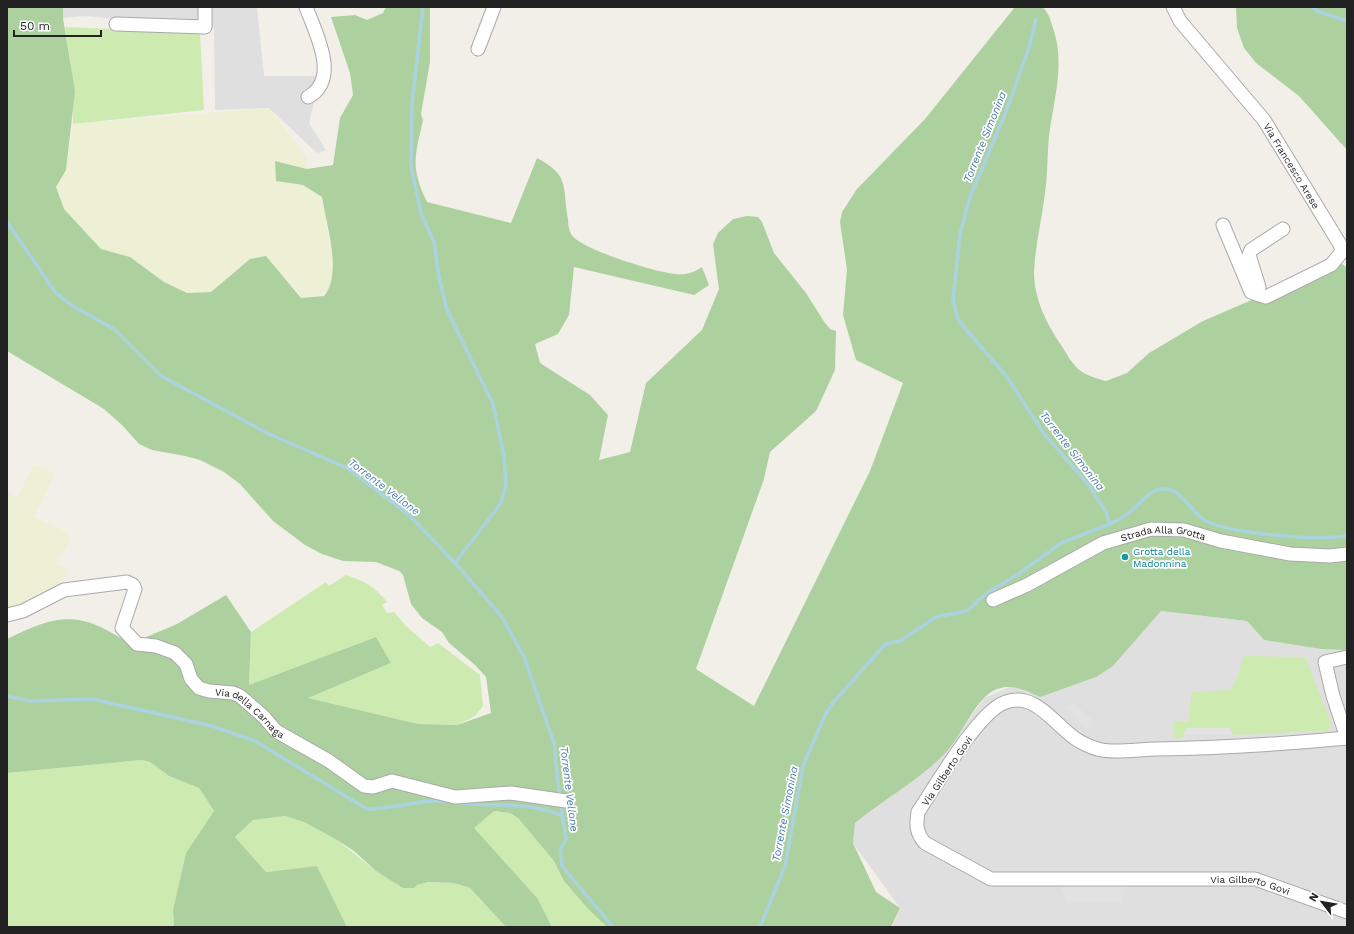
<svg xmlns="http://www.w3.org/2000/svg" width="1354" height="934" viewBox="0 0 1354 934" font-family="'Work Sans',sans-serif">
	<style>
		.residential { fill: #e0dfdf }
		.farmland { fill: #eef0d5 }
		.grass { fill: #cdebb0 }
		.forest { fill: #add19e }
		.parking { fill: #e2e2e2 }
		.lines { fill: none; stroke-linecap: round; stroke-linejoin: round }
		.stream { stroke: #aad3df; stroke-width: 3.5 }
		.minor-casing { stroke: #a9a9a9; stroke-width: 15 }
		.minor { stroke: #fff; stroke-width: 13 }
		.culture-dot { fill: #0f9aa8; stroke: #fff; stroke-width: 1.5 }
		.labels { text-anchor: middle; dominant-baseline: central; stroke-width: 3.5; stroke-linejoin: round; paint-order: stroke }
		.street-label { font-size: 10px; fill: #222; stroke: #fff }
		.culture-label { font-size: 10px; fill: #0d838f; stroke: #fff; text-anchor: start }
		.water-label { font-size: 11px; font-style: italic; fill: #4a7aab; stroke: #fff }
	</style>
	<rect width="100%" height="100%" fill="#f2efe9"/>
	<g class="residential">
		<path d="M63 7H257L264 76H320L309 123 326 150 317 153 269 108 215 110 214 28 85 16 63 18Z"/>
		<path d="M1160 611 1247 621 1264 640 1321 649 1347 650V927H892L900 908 853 843 855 823 942 756 984 698 1012 686 1040 697 1113 666Z"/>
	</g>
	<g class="farmland">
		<path d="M269 108 307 158V169L275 161 276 181 303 185 322 197 335 276 330 289 318 296 303 298 266 256 234 271 211 292 186 293 164 282 130 257 101 249 64 209 56 187 66 170 73 124Z"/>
		<path d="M34 464 55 474 34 517 62 530 72 539 57 563 69 570 60 586 28 605 7 610V492L18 497Z"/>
	</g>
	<g class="grass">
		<path d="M65 27 200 33 204 110 73 124 71 66Z"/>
		<path d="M346 575C362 580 376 587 387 602L382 605 387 613 394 612 406 626 430 647 438 643 480 675 483 706 475 716 457 725 418 724 307 698 391 663 376 637 249 685 251 632 326 582 329 586Z"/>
		<path d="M1244 656 1305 657 1332 725 1327 731 1233 735 1230 728H1187L1182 738 1176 739 1173 734 1174 721 1188 722 1192 692 1232 690Z"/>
		<path d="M142 760 150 762 169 776 199 788 214 811 186 853 173 910 174 927H7V773Z"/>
		<path d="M493 811 510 813 518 818 553 860 564 881 588 909 607 927H552L538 899 473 828Z"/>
		<path d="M285 816 304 822 337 840 376 871 417 885 428 882 454 883 470 888 506 927H347L317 866 266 872 235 837 253 820Z"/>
	</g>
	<g class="forest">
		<path d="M7 7H63V18L75 91 66 170 56 187 64 209 101 249 130 257 164 282 187 293 211 292 250 259 266 256 301 298 324 296C343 274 326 224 322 197L303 185 276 181 275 161 307 169 333 165 340 118 353 95 350 73 331 17 355 15 367 20 383 13 386 7H430V62L421 114 423 120C415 157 410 167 427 202L511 223 537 158C571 176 562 187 568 219 568 224 569 230 571 234 579 249 658 273 676 274 686 275 693 273 702 267L709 285 694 295 574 267 569 315 558 334 535 344 540 363 590 395 608 415 599 460 630 452 646 383 702 330 719 289 713 244 718 233 733 219 747 216 758 217 762 222 774 253 806 293 825 323 830 329 836 331 835 370 816 411 770 452 764 479 696 669 754 706 870 471 903 383 856 360 843 315 847 270 840 222 842 212 857 189 925 119 1015 7H1042C1048 11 1050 19 1052 25 1066 63 1054 97 1049 136 1047 155 1048 174 1045 193 1042 219 1035 246 1034 272 1034 298 1046 323 1061 345 1076 369 1077 373 1106 381L1127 373 1149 353 1203 321 1340 262 1347 268V650L1321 649 1264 640 1247 621 1161 611 1113 666 1096 677 1040 697C1026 691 1013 683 997 689 976 697 963 733 948 750 922 779 885 798 855 823L853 843 876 892 900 908 891 927H607L588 909 564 881 553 860 518 818 510 813 494 811 474 828 538 899 552 927H506L470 888 454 883 428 882 417 885 414 888H403L376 871 354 851 337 840 304 822 285 816 253 820 235 837 266 872 317 866 347 927H174L173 910 186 853 214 811 199 788 169 776 150 762 142 760 7 773V639C60 613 80 611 130 644L177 624 226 595 251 632 249 685 376 637 391 663 308 698 418 724 457 725 491 713 486 677 475 665 449 643 442 632 422 618 411 604 403 575 399 571 376 562 343 561 322 554 305 545 273 521 240 484 224 472 200 460 185 456 152 450 139 444 122 425 104 409 7 351Z"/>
		<path d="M1236 7H1347V150L1299 96 1256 63 1244 48 1237 28Z"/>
	</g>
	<g class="parking">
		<path d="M1075 704 1093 721 1089 731 1067 707Z"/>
		<path d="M1187 728H1230L1233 735H1184Z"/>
		<path d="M1126 884 1121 902H1067L1061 887Z"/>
	</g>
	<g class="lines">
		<g class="stream">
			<path d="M423 7 412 104 411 166 421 213 434 242 439 277 447 310 493 404 504 456 506 485 501 503 455 563"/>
			<path d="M1313 7 1317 11 1347 21"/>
			<path d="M7 222 55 292 71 305 114 329 161 376 267 433 349 469 409 515 455 563 502 617 524 657 554 743 560 800 566 839 560 851 562 866 613 927"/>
			<path d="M1110 524C1116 521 1123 517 1129 513 1140 505 1150 487 1166 489 1184 491 1191 513 1206 521 1229 533 1321 542 1347 535"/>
			<path d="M7 696 30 701 92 699 212 726 255 741 367 809C389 809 409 803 431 801 444 800 460 803 473 804 505 806 533 803 563 816"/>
			<path d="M760 927 785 866 803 766 825 715 832 704 885 644 900 641 936 617 967 611 987 593 1017 575 1061 543 1110 524 1106 512 1089 485 1045 435 1007 377 963 326 958 319 953 300 960 234 970 197 1005 114 1029 48 1036 19"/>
		</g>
		<defs>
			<g id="minor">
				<path d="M306 7C315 32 341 79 308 97"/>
				<path id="s1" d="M1173 7 1180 21 1264 120 1341 246V253L1331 265 1266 297 1257 294"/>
				<path d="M116 24 205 27V7"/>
				<path d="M478 49 494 7"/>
				<path d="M1223 225 1251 292 1257 294 1259 287 1249 255 1251 250 1283 229"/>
				<path id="s2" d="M993 600 1027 585 1103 543 1151 529 1184 530 1221 541 1290 554 1330 556 1347 554"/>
				<path id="s3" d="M7 615 23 611 64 590 127 582 133 585 135 589 122 628 137 644 156 646 175 653 186 664 191 679 199 688 209 691 233 693 240 696 264 717 276 731 329 761 364 786 373 787 392 781 455 797 511 793 566 801"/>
				<path d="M1347 657 1325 662 1333 696 1347 738"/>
				<path id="s4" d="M1347 738C1284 744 1220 748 1157 749 1143 749 1114 753 1102 750 1094 749 1079 742 1072 736 1053 722 1034 692 1006 702 979 710 935 787 918 812 916 825 916 833 925 843L991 879H1255L1347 912"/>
			</g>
		</defs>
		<use href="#minor" class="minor-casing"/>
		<use href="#minor" class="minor"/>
	</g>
	<circle class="culture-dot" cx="1125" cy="557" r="4"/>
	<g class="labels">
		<g class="street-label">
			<text stroke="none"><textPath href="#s1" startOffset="199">Via Francesco Arese</textPath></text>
			<text stroke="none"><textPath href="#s2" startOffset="186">Strada Alla Grotta</textPath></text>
			<text stroke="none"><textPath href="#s3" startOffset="342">Via della Carnaga</textPath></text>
			<text transform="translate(947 771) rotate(-56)">Via Gilberto Govi</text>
			<text stroke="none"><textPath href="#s4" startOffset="868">Via Gilberto Govi</textPath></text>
		</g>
		<g class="culture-label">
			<text x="1133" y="551">Grotta della<tspan x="1133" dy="12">Madonnina</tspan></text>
		</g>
		<g class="water-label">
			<text transform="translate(985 137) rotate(-68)">Torrente Simonina</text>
			<text transform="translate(1072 451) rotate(52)">Torrente Simonina</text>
			<text transform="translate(384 487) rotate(37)">Torrente Vellone</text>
			<text transform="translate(569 789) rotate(83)">Torrente Vellone</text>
			<text transform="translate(785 814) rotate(-79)">Torrente Simonina</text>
		</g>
	</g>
	<rect width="1354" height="934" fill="none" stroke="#222222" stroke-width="16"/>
	<g transform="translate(1322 902) rotate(301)" stroke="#ffffff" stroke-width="3" paint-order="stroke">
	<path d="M0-3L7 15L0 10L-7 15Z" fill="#222222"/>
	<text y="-6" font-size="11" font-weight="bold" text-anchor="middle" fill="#222222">N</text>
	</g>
	<path d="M14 30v6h87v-6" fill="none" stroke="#222222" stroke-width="2"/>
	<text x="20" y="30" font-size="12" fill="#222222" stroke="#ffffff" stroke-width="3" paint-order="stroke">50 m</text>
</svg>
